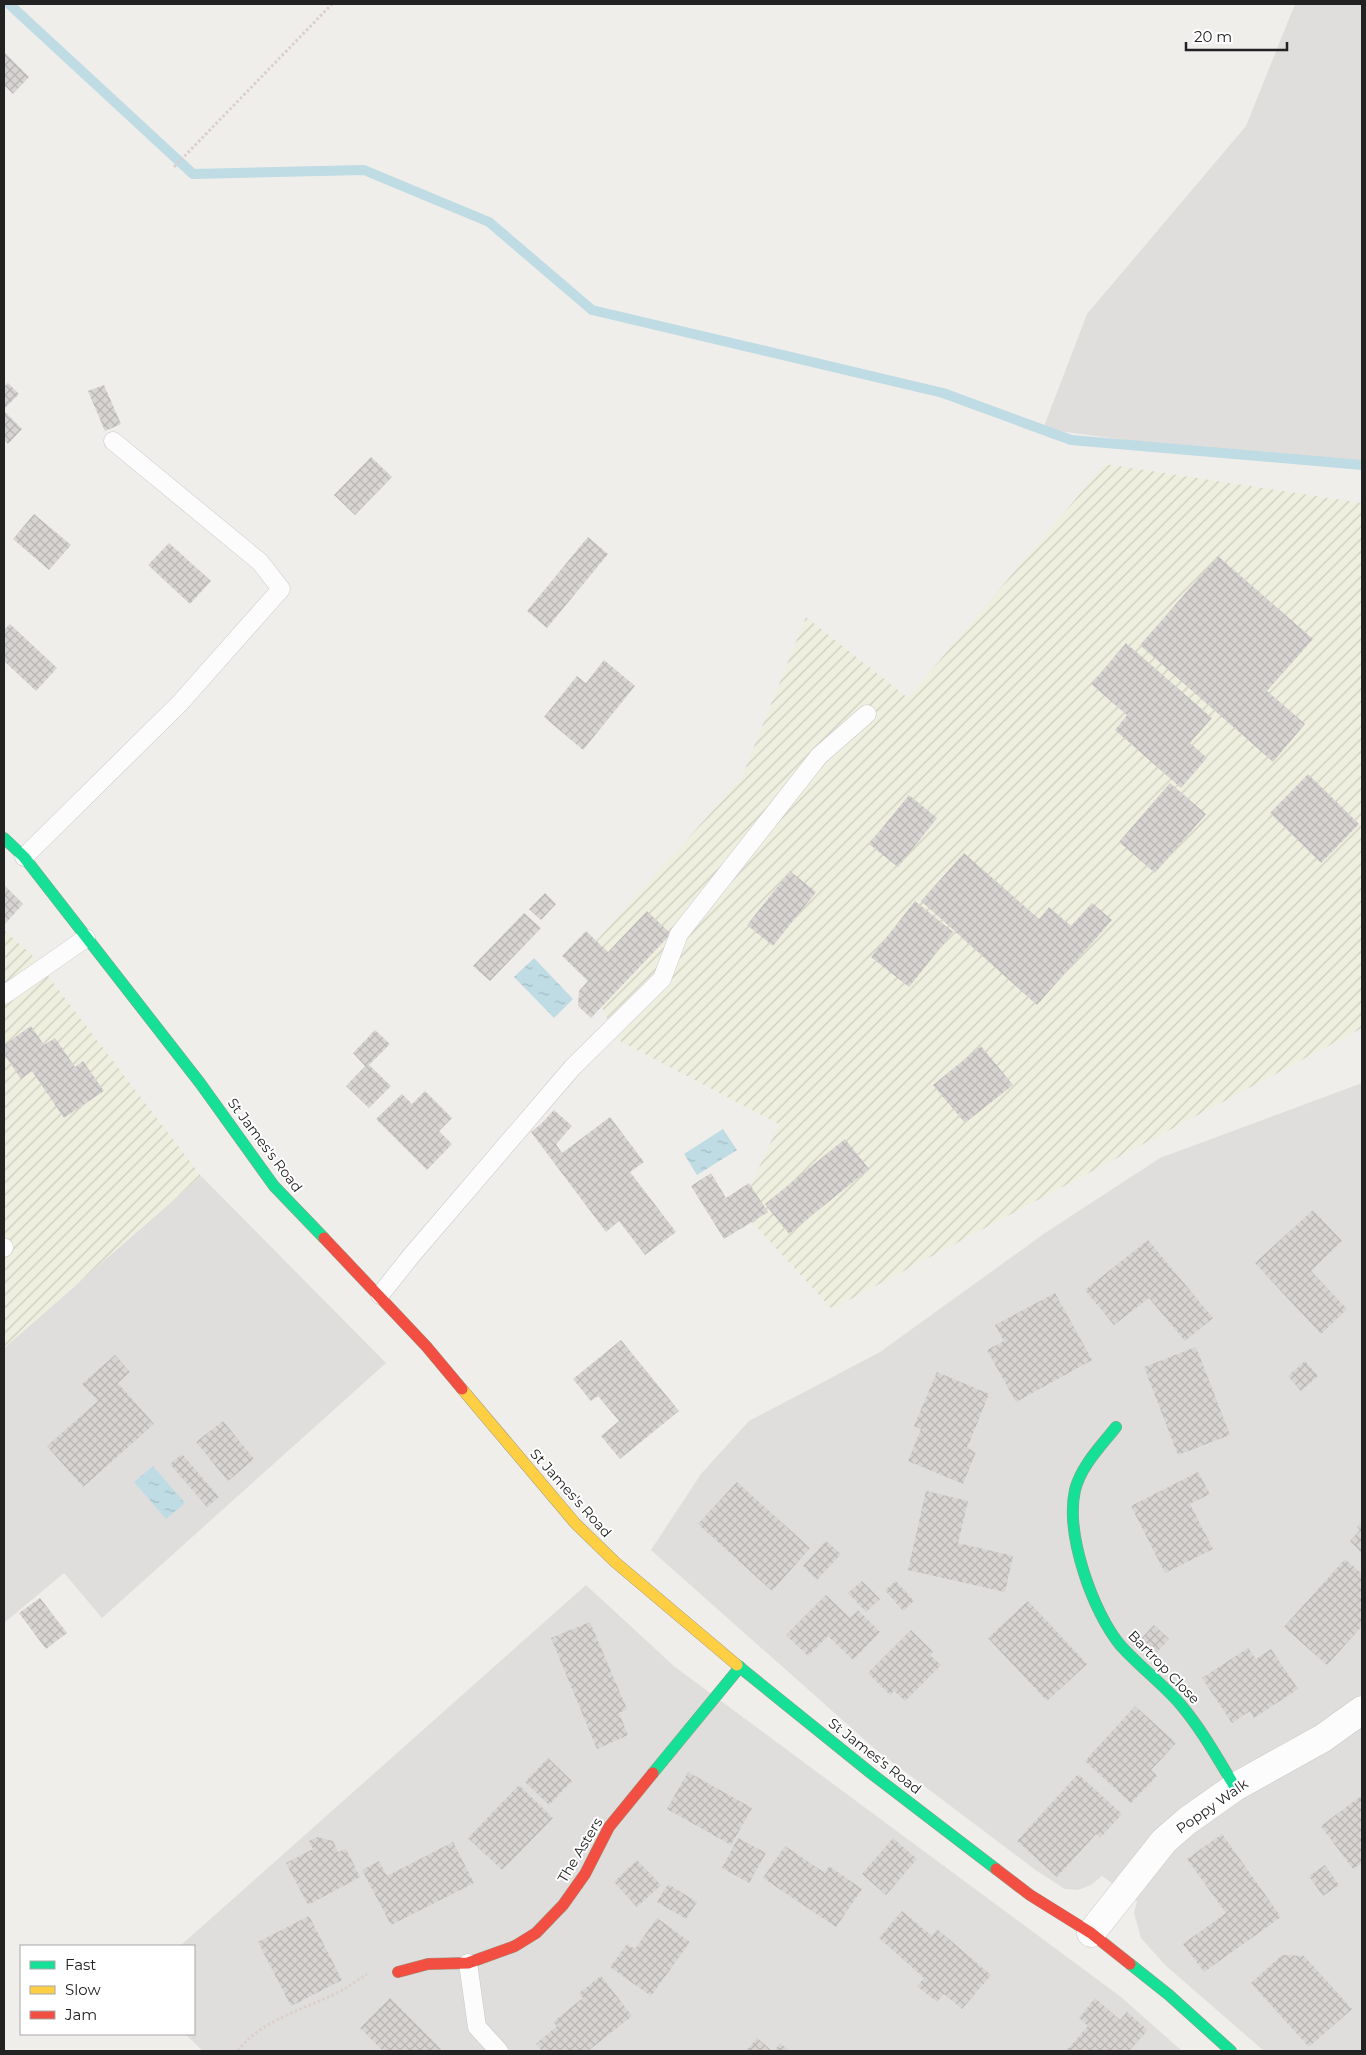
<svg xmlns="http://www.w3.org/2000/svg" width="1366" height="2055" viewBox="0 0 1366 2055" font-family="Montserrat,sans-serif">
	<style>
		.residential { fill: #dfdedc }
		.farmland { fill: url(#farmland-furrows) }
		.water { fill: url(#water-ripples) }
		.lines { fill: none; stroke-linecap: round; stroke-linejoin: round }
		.stream { stroke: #bfdbe3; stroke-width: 10 }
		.building { fill: url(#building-cross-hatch) }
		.lane-casing { stroke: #c9c8c7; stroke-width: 19 }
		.street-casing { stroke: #c9c8c7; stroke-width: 29 }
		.fast-casing { stroke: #999a82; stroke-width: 12 }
		.slow-casing { stroke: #999a82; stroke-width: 12 }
		.jam-casing { stroke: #999a82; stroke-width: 12 }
		.path { stroke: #dccecd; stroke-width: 3; stroke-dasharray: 2.5 2.5; stroke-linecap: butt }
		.lane { stroke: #fdfcfc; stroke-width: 18 }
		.street { stroke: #fdfcfc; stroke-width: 28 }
		.fast { stroke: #16e098; stroke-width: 11 }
		.slow { stroke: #ffcf43; stroke-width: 11 }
		.jam { stroke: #f24e42; stroke-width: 11 }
		.labels { text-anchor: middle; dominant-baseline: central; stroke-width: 4; stroke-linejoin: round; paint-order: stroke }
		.street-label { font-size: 14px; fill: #222; stroke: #fff }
	</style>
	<defs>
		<pattern id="farmland-furrows" width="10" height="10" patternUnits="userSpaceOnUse" patternTransform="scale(1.25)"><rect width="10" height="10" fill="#efefdf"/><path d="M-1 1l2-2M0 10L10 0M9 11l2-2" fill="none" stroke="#cdcdbf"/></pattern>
		<pattern id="water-ripples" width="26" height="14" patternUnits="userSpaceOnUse" patternTransform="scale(1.25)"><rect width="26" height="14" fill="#bfdbe3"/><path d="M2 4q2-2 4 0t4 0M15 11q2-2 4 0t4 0" fill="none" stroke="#a4bcc2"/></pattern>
		<pattern id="building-cross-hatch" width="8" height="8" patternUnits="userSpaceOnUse" patternTransform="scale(1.25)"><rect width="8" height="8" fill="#d7d4d2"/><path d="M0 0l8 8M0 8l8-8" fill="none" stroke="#b8b6b4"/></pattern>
	</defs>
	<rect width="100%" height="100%" fill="#f0eeeb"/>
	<g class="residential">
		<path d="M1295 4H1362V465L1231 454 1043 429 1087 314 1246 126Z"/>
		<path d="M1362 1083V2051H1264L1165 1965 1141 1938 1134 1913 1137 1901 1102 1876 1091 1885 1078 1890 1065 1889 1037 1871 875 1749 651 1550 701 1474 749 1421 880 1352 1045 1233 1160 1158Z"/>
		<path d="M201 1176 386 1363 102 1618 64 1573 4 1623V1348Z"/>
		<path d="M586 1585 675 1667 1121 1997 1182 2051H203L185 2034H194V1946H180Z"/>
	</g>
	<g class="farmland">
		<path d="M1105 464 1362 503V1028L832 1309 740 1209 779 1124 616 1039 581 958 741 779 806 617 908 698Z"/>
		<path d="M4 930 32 955 201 1176 4 1348Z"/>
	</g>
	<g class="water">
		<path d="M534 958 573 999 554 1018 514 977Z"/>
		<path d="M723 1129 737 1150 697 1175 684 1154Z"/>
		<path d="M153 1466 185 1503 166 1519 134 1482Z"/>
	</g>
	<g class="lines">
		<path class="stream" d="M9 4 193 174 364 170 489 222 592 310 943 393 1071 440 1362 465"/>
	</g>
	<g class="building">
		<path d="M4 52 29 77 13 94 4 85Z"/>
		<path d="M8 383 19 394 4 409V387Z"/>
		<path d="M104 385 121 424 105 431 88 391Z"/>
		<path d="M4 411 22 429 8 444 4 440Z"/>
		<path d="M371 457 392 477 355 515 334 495Z"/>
		<path d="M34 514 71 545 49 570 13 539Z"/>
		<path d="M588 537 608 554 547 628 527 611Z"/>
		<path d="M169 543 211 581 190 604 148 565Z"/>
		<path d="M1218 556 1313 639 1267 691 1305 724 1273 762 1140 645Z"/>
		<path d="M10 624 57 668 36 691 4 661V630Z"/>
		<path d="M1126 643 1212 718 1190 743 1207 758 1181 788 1115 730 1127 715 1091 684Z"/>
		<path d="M604 660 635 686 583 750 544 717 577 676 586 683Z"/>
		<path d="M1308 774 1359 824 1321 863 1270 813Z"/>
		<path d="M1170 783 1206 814 1155 873 1119 842Z"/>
		<path d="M909 795 937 818 898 867 869 844Z"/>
		<path d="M964 853 1039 919 1049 907 1071 926 1092 903 1112 920 1037 1005 921 901Z"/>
		<path d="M790 871 816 892 773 946 747 925Z"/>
		<path d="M4 885 23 904 4 925Z"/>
		<path d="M545 893 556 904 541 920 529 909Z"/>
		<path d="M915 901 953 932 909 987 871 957Z"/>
		<path d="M647 911 671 934 591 1018 578 1006 579 991 588 981 562 956 586 931 608 952Z"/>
		<path d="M524 913 541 928 490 981 473 966Z"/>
		<path d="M31 1026 44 1045 55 1038 75 1067 83 1061 104 1091 64 1118 32 1071 21 1079 4 1054V1045Z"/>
		<path d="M375 1030 390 1044 369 1065 391 1086 369 1108 346 1086 365 1066 353 1053Z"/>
		<path d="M981 1046 1013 1085 965 1123 933 1085Z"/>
		<path d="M425 1091 452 1118 439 1131 452 1144 427 1170 376 1119 402 1094 412 1104Z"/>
		<path d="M554 1110 572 1126 556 1144 562 1153 610 1117 644 1162 630 1172 676 1232 645 1255 619 1221 606 1232 531 1132 541 1124Z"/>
		<path d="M845 1139 869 1169 789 1234 765 1204Z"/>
		<path d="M711 1173 726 1198 749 1183 768 1212 724 1239 691 1186Z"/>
		<path d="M1313 1210 1342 1241 1311 1271 1347 1309 1321 1334 1255 1263Z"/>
		<path d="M1148 1240 1213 1318 1185 1341 1149 1298 1114 1325 1085 1290Z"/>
		<path d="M1055 1293 1092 1360 1016 1402 987 1350 1004 1341 995 1325Z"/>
		<path d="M621 1340 679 1411 620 1459 601 1436 619 1421 598 1396 591 1401 573 1379Z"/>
		<path d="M1196 1347 1230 1435 1178 1455 1144 1367Z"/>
		<path d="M115 1355 130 1372 118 1383 154 1424 83 1487 47 1446 98 1401 82 1384Z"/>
		<path d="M1305 1361 1318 1376 1301 1391 1288 1376Z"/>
		<path d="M937 1372 989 1394 967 1448 976 1452 963 1484 908 1461 921 1429 914 1426Z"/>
		<path d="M223 1421 254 1459 228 1481 196 1442Z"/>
		<path d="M182 1454 219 1497 207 1507 170 1464Z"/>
		<path d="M1198 1472 1210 1494 1190 1504 1213 1549 1165 1573 1131 1506Z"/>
		<path d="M737 1482 810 1548 772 1591 698 1524Z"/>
		<path d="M926 1491 968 1501 958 1543 1013 1556 1005 1592 908 1570Z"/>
		<path d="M1362 1521V1553L1350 1541 1360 1530 1357 1527Z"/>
		<path d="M826 1541 841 1554 817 1580 803 1566Z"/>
		<path d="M1345 1559 1362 1574V1626L1327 1665 1284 1627Z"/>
		<path d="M862 1581 880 1599 866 1612 848 1593Z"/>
		<path d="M896 1581 914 1601 903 1611 885 1590Z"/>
		<path d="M826 1595 850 1618 858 1610 880 1632 853 1660 828 1636 808 1656 786 1635Z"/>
		<path d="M40 1598 67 1633 46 1649 19 1613Z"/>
		<path d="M1028 1601 1087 1664 1047 1701 988 1638Z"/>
		<path d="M590 1622 627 1709 619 1713 628 1735 597 1749 551 1638Z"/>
		<path d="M1154 1625 1169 1639 1155 1654 1140 1640Z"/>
		<path d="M911 1630 933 1652 930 1655 941 1665 905 1701 894 1691 890 1695 868 1673Z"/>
		<path d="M1248 1648 1256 1659 1271 1649 1298 1689 1254 1718 1250 1711 1232 1723 1202 1678Z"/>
		<path d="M1135 1706 1176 1743 1151 1770 1157 1776 1131 1803 1085 1761Z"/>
		<path d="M548 1758 572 1781 549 1805 525 1782Z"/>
		<path d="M688 1772 752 1808 731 1845 667 1809Z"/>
		<path d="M1078 1774 1122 1814 1100 1838 1096 1834 1057 1877 1017 1841Z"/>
		<path d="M519 1785 553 1818 502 1870 468 1838Z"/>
		<path d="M1362 1795V1863L1353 1869 1321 1826Z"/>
		<path d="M1222 1834 1281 1917 1204 1972 1183 1944 1226 1913 1187 1859Z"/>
		<path d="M317 1837 333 1841 338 1852 346 1849 360 1877 308 1905 286 1863 313 1849 309 1841Z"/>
		<path d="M738 1838 766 1853 749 1883 722 1868Z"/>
		<path d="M893 1838 917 1859 886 1895 862 1874Z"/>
		<path d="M453 1842 474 1883 391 1925 362 1870 379 1861 387 1876Z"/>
		<path d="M785 1846 825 1873 829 1866 862 1889 836 1927 763 1878Z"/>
		<path d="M637 1860 661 1885 637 1907 614 1882Z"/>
		<path d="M1325 1865 1339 1885 1323 1896 1309 1876Z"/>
		<path d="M668 1884 697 1902 686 1919 657 1902Z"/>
		<path d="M902 1911 932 1936 937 1929 991 1975 962 2009 944 1994 937 2002 917 1986 924 1978 879 1938Z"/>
		<path d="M309 1916 342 1980 291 2006 258 1942Z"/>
		<path d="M657 1918 690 1942 651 1996 610 1967 627 1944 635 1949Z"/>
		<path d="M1282 1955 1304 1956 1352 2009 1309 2047 1251 1983Z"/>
		<path d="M601 1976 632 2016 588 2051H542L536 2044 557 2026 553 2022 583 1998 579 1993Z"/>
		<path d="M390 1998 441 2049 439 2051H383L360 2028Z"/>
		<path d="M1095 1998 1120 2020 1127 2012 1148 2030 1129 2051H1066L1088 2026 1079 2018Z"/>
		<path d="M757 2038 772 2051H746Z"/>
		<path d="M780 2043 790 2051H774Z"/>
	</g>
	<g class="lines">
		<defs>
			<g id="lane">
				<path d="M24 857 180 703 281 589 260 562 113 441"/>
				<path d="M4 995 86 938"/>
				<path d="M4 1247V1248"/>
				<path d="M380 1295 411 1256 572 1068 662 979 679 934 819 756 867 714"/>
				<path d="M468 1963 477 2027 499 2051"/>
			</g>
			<path id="street" d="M1091 1933 1164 1841 1187 1821 1235 1787 1323 1738 1362 1710"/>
			<g id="fast">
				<path d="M4 838 24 857 200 1083 274 1186 324 1238"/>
				<path d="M1116 1427C1101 1446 1081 1466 1075 1490 1065 1534 1093 1613 1121 1646 1140 1667 1163 1684 1181 1705 1202 1730 1218 1759 1235 1787"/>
				<path d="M737 1665 872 1774 996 1869"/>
				<path d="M653 1773 740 1667"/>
				<path d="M1130 1964 1169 1995 1231 2051"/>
			</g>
			<path id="slow" d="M462 1389 575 1523 615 1562 737 1665"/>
			<g id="jam">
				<path d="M324 1238 426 1346 462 1389"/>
				<path d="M996 1869 1030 1895 1091 1933 1130 1964"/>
				<path d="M398 1972 428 1964 468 1963 515 1946 536 1933 563 1905 585 1874 609 1827 653 1773"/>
			</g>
		</defs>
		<use href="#lane" class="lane-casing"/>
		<use href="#street" class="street-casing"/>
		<use href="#fast" class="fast-casing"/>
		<use href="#slow" class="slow-casing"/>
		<use href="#jam" class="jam-casing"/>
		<g class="path">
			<path d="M174 167 332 4"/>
			<path d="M238 2051C261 2018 314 2007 348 1987 354 1983 360 1978 367 1974"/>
		</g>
		<use href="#lane" class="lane"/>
		<use href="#street" class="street"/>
		<use href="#fast" class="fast"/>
		<use href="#slow" class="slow"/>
		<use href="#jam" class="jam"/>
	</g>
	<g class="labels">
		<g class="street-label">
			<text transform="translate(265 1145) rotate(53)">St James's Road</text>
			<text transform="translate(571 1493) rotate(48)">St James's Road</text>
			<text transform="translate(1164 1667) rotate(46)">Bartrop Close</text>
			<text transform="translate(875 1756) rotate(38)">St James's Road</text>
			<text transform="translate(1212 1806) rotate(-35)">Poppy Walk</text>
			<text transform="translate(580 1850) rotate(-59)">The Asters</text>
		</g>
	</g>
	<rect width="1366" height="2055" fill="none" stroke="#222222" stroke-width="10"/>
	<rect x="20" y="1945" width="175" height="90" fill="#ffffff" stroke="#a7a7a7"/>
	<rect x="30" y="1961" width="25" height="8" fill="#16e098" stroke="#a7a7a7"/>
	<text x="65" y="1970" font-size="15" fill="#222222">Fast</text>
	<rect x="30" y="1986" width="25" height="8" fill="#ffcf43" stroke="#a7a7a7"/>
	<text x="65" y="1995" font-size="15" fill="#222222">Slow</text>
	<rect x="30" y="2011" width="25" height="8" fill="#f24e42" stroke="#a7a7a7"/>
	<text x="65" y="2020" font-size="15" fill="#222222">Jam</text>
	<path d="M1186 42v8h101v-8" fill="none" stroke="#222222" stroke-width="2.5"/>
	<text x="1194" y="42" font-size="15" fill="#222222" stroke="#ffffff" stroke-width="4" paint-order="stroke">20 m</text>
</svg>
